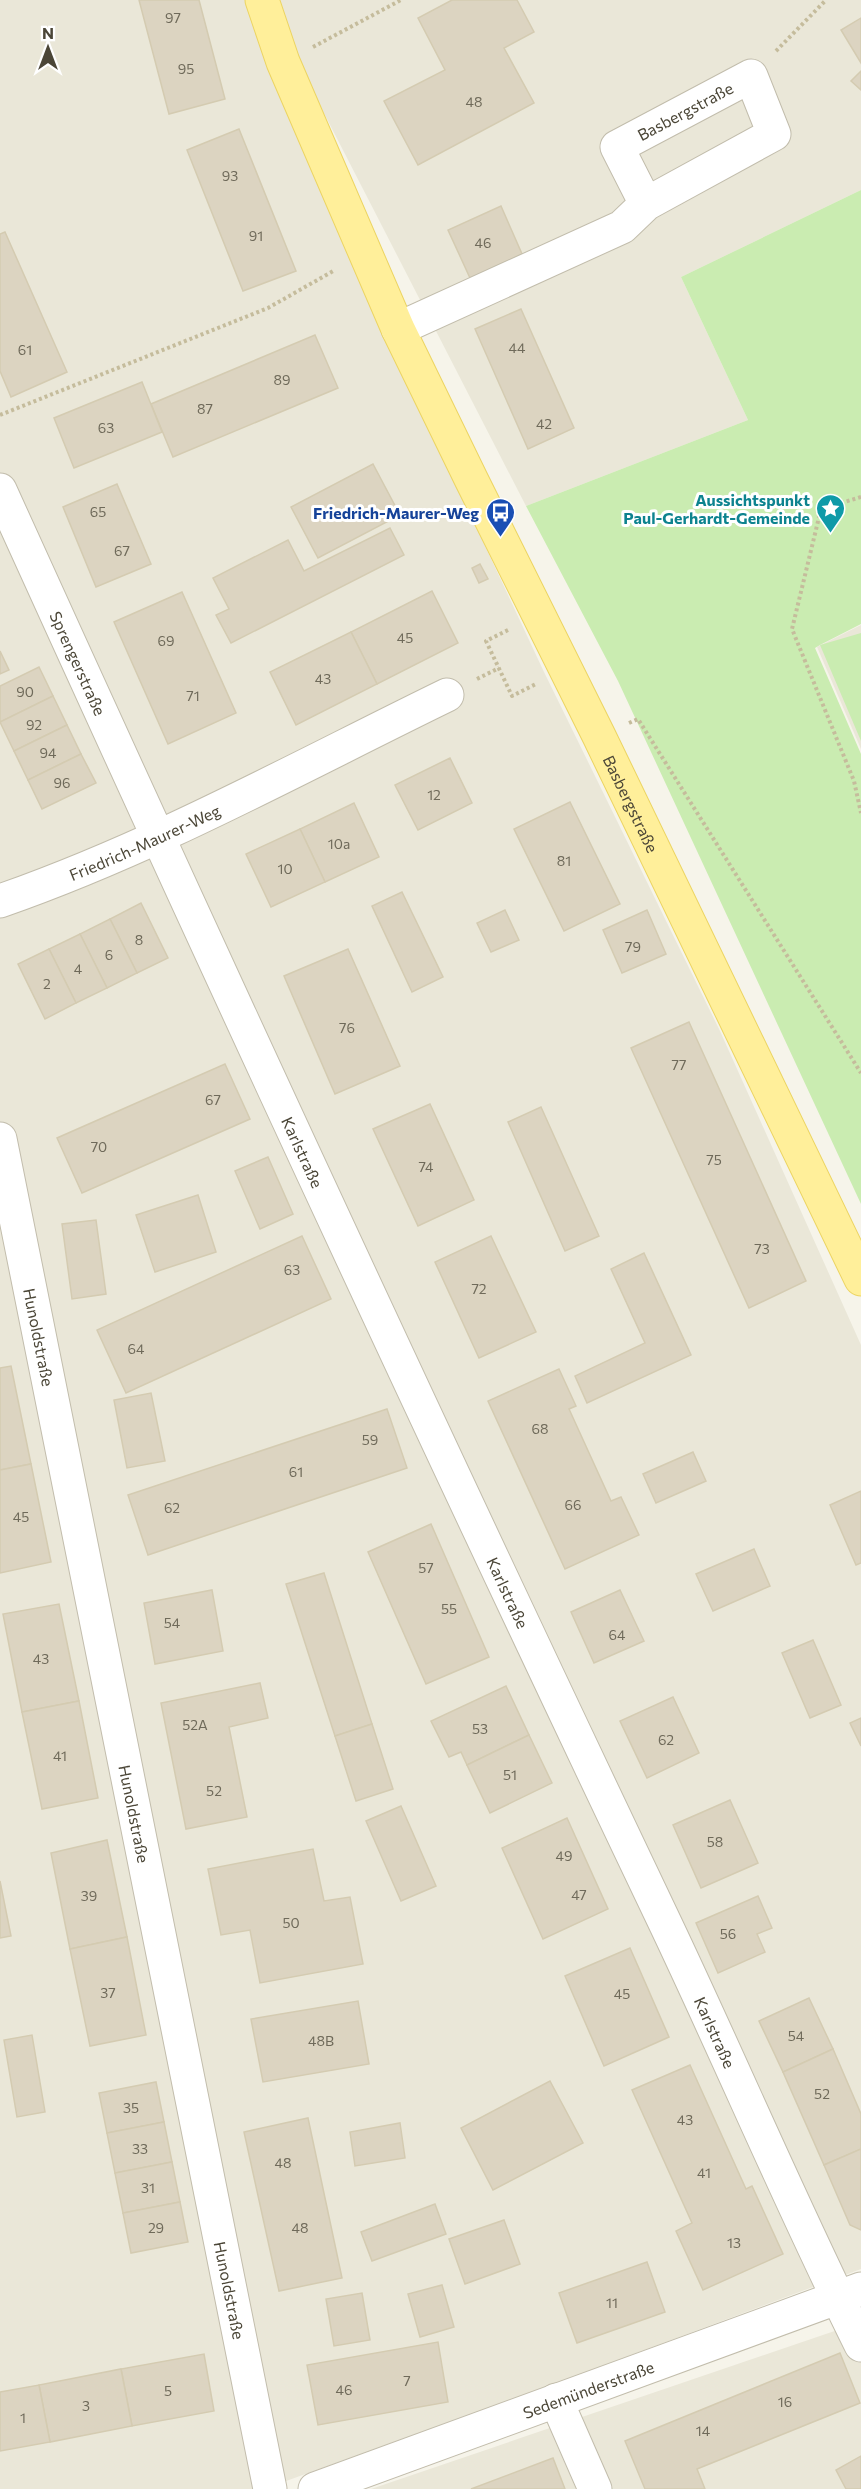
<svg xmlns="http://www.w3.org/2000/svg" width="861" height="2489" viewBox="0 0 861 2489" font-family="Commissioner,sans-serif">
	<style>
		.residential { fill: #eae7d8 }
		.green { fill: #caecb1 }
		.building { fill: #dcd4c1; stroke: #d4cbb1; stroke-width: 1.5 }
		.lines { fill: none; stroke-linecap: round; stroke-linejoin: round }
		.minor-casing { stroke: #c2bdac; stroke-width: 35 }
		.major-casing { stroke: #ecd462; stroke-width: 35 }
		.path { stroke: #c5bc9c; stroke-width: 4; stroke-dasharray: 3 3; stroke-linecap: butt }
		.minor { stroke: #fff; stroke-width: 33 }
		.major { stroke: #ffef9a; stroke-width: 33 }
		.labels { text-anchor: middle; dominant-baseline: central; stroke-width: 6; stroke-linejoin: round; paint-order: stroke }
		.number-label { font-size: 14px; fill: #6f6a5a }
		.street-label { font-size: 16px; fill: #4b4637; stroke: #fff }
		.culture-label { font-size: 16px; font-weight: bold; fill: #0d838f; stroke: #fff; text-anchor: end }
		.transit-label { font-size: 16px; font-weight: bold; fill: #164399; stroke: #fff; text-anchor: end }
	</style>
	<rect width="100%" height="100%" fill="#f6f4ea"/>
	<g class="residential">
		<path d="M0 0H247L384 330 544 672 720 1031 861 1345V2269L554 2384 264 2489H0Z"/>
		<path d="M276 0H861V190L681 277 748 420 526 506 291 49Z"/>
		<path d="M861 625V749L817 647Z"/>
		<path d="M861 2322V2489H371Z"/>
	</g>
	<path class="green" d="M861 190V624L820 645 861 633V741L820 645 815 648 861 754V1204L618 681 526 506 748 420 681 277Z"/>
	<g class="building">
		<path d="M139 0H199L225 99 169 114Z"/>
		<path d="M452 0H517L534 32 504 48 534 103 418 165 384 101 445 70 418 18Z"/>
		<path d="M861 18V63L841 30Z"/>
		<path d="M861 71V90L851 81Z"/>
		<path d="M239 129 296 271 243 291 187 150Z"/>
		<path d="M501 206 522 254 470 278 448 230Z"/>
		<path d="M5 232 67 372 11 397 0 371V234Z"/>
		<path d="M521 309 574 428 528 449 475 329Z"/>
		<path d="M315 335 338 388 173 457 151 404Z"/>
		<path d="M142 382 162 432 74 468 54 418Z"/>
		<path d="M373 464 400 515 318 558 291 507Z"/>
		<path d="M117 484 151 564 96 587 63 507Z"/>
		<path d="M390 528 404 555 231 643 216 615 229 609 213 578 288 540 304 571Z"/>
		<path d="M480 564 488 579 479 583 472 568Z"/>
		<path d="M432 591 458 643 377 684 351 632Z"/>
		<path d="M182 592 236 713 168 744 114 622Z"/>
		<path d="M351 632 377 684 296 725 270 672Z"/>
		<path d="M0 651 9 670 0 674Z"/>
		<path d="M39 667 53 696 0 722V686Z"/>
		<path d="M53 696 67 725 14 751 0 722Z"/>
		<path d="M67 725 81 754 28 780 14 751Z"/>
		<path d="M81 754 96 783 42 809 28 780Z"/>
		<path d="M450 758 472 803 418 830 395 785Z"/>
		<path d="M570 802 620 904 564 931 514 829Z"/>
		<path d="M354 803 379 857 325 882 300 829Z"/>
		<path d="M300 829 325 882 271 907 246 854Z"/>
		<path d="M402 892 443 977 412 992 372 906Z"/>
		<path d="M141 903 168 958 137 973 110 919Z"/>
		<path d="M505 910 519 940 491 952 477 923Z"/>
		<path d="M647 910 666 954 622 973 603 930Z"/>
		<path d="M110 919 137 973 107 988 80 934Z"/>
		<path d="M80 934 107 988 76 1003 49 949Z"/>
		<path d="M49 949 76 1003 45 1019 18 964Z"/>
		<path d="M348 949 400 1066 335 1094 284 976Z"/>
		<path d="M689 1022 806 1281 749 1308 631 1048Z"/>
		<path d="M225 1064 250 1119 82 1193 57 1138Z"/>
		<path d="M430 1104 474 1200 418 1226 373 1129Z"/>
		<path d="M541 1107 599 1236 565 1251 508 1122Z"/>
		<path d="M268 1157 293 1214 260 1229 235 1171Z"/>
		<path d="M198 1195 216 1252 155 1272 136 1215Z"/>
		<path d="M96 1220 106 1294 72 1299 62 1224Z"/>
		<path d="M302 1236 331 1299 126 1393 97 1330Z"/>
		<path d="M491 1236 536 1332 479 1358 435 1262Z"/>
		<path d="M644 1253 691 1355 587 1403 575 1376 645 1343 611 1269Z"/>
		<path d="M11 1366 31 1464 0 1470V1368Z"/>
		<path d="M559 1369 576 1406 569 1409 611 1501 621 1497 639 1535 565 1569 488 1401Z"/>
		<path d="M151 1393 165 1461 127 1468 114 1400Z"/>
		<path d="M387 1409 407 1468 148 1555 128 1495Z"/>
		<path d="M693 1452 706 1481 656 1503 643 1474Z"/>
		<path d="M31 1464 51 1562 0 1573V1470Z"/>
		<path d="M861 1491V1563L856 1565 830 1505Z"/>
		<path d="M431 1524 489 1657 426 1684 368 1552Z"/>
		<path d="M754 1549 770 1586 713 1611 696 1574Z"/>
		<path d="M324 1573 372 1724 335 1736 286 1584Z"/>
		<path d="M212 1590 223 1651 155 1664 144 1603Z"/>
		<path d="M620 1590 644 1641 594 1663 571 1612Z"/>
		<path d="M59 1604 79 1701 22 1712 3 1614Z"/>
		<path d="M813 1640 841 1705 810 1718 782 1653Z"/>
		<path d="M260 1683 268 1718 229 1727 247 1817 186 1829 161 1703Z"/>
		<path d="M506 1686 529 1735 467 1765 461 1752 449 1757 431 1721Z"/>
		<path d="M673 1697 699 1753 647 1778 620 1721Z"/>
		<path d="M79 1701 98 1798 42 1809 22 1712Z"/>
		<path d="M861 1718V1746L850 1723Z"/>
		<path d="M372 1724 393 1789 356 1801 335 1736Z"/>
		<path d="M529 1735 552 1783 490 1813 467 1765Z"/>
		<path d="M730 1800 758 1863 701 1888 673 1825Z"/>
		<path d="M401 1806 436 1886 401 1901 366 1821Z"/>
		<path d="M567 1818 608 1909 543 1939 502 1848Z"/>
		<path d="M107 1840 127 1937 70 1949 51 1853Z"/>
		<path d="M313 1849 324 1901 350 1897 363 1964 260 1983 250 1930 221 1935 208 1869Z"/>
		<path d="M0 1881 11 1936 0 1938Z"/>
		<path d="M758 1896 772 1928 757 1934 765 1952 718 1973 696 1923Z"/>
		<path d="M127 1937 146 2035 90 2046 70 1949Z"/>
		<path d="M630 1948 669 2037 604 2066 565 1976Z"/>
		<path d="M809 1998 833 2049 783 2072 759 2021Z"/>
		<path d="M358 2001 369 2064 263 2082 251 2019Z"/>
		<path d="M32 2035 45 2112 17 2117 4 2040Z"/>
		<path d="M833 2049 861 2114V2149L824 2165 783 2072Z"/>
		<path d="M690 2065 746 2189 752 2186 783 2254 703 2290 676 2231 692 2223 632 2090Z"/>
		<path d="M550 2081 583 2143 493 2190 461 2128Z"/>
		<path d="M156 2082 164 2122 107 2133 99 2093Z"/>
		<path d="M308 2118 342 2278 279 2291 244 2132Z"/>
		<path d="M164 2122 172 2162 115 2173 107 2133Z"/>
		<path d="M400 2123 405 2158 355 2166 350 2132Z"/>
		<path d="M861 2149V2230L850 2225 824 2165Z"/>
		<path d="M172 2162 180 2202 123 2213 115 2173Z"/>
		<path d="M180 2202 188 2242 131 2253 123 2213Z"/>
		<path d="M435 2204 446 2234 372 2261 361 2232Z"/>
		<path d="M504 2220 520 2264 465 2284 449 2239Z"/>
		<path d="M647 2262 665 2312 577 2343 559 2293Z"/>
		<path d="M442 2285 454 2327 420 2337 408 2294Z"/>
		<path d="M362 2293 370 2340 334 2346 326 2299Z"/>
		<path d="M438 2342 448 2402 318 2425 307 2365Z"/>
		<path d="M840 2353 860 2403 697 2469 705 2489H645L625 2441Z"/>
		<path d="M204 2354 214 2411 132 2426 121 2369Z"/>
		<path d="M121 2369 132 2426 50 2442 39 2385Z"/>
		<path d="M39 2385 50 2442 0 2451V2392Z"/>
		<path d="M861 2456V2489H846L836 2470Z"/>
		<path d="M553 2458 565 2489H471Z"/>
	</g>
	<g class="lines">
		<defs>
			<g id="minor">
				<path d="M398 329 622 227 646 204 774 134 751 76 617 147 646 204"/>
				<path id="s1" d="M0 490C218 971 439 1449 666 1925 732 2064 792 2207 861 2345"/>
				<path id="s2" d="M0 901C155 847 301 766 447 695"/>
				<path id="s3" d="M0 1139 270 2489"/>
				<path d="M556 2400 595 2489"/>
				<path id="s4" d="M315 2489 861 2289"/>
			</g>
			<g id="major">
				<path id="s5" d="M262 0 283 62 398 329 471 479 599 736 861 1279"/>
			</g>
		</defs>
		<use href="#minor" class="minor-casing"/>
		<use href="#major" class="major-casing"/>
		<g class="path">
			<path d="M313 47 401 0"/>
			<path d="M776 51 826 0"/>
			<path d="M0 415 268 308 335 270"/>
			<path d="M861 497 821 509 792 629 854 781 861 813"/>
			<path d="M508 630 486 641 512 696 536 684"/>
			<path d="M477 679 499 668"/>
			<path d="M629 723 638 719 861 1073"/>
		</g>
		<use href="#minor" class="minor"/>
		<use href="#major" class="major"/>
	</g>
	<defs>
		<symbol id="sight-pin" viewBox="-11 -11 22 30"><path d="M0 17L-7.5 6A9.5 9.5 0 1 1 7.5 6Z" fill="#0f9aa8" stroke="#fff"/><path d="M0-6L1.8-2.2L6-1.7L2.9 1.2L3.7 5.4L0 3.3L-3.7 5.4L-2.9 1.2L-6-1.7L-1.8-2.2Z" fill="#fff"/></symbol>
		<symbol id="bus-pin" viewBox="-11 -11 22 30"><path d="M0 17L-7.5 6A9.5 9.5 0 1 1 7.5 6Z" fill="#1a4fb4" stroke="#fff"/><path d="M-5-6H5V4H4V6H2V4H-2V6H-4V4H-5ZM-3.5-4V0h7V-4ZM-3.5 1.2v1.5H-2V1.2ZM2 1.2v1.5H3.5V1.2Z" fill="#fff"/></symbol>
	</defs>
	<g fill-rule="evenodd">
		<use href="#sight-pin" x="814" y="492" width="33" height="45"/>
		<use href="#bus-pin" x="484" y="496" width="33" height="45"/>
	</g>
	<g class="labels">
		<g class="number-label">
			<text x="173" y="17">97</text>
			<text x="186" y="68">95</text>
			<text x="474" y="101">48</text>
			<text x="230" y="175">93</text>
			<text x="256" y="235">91</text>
			<text x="483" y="242">46</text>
			<text x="517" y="347">44</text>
			<text x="25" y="349">61</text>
			<text x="282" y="379">89</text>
			<text x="205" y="408">87</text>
			<text x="544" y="423">42</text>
			<text x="106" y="427">63</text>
			<text x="98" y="511">65</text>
			<text x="122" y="550">67</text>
			<text x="405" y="637">45</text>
			<text x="166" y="640">69</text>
			<text x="323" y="678">43</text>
			<text x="25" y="691">90</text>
			<text x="193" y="695">71</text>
			<text x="34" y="724">92</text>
			<text x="48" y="752">94</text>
			<text x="62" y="782">96</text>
			<text x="434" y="794">12</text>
			<text x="339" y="843">10a</text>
			<text x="564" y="860">81</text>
			<text x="285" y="868">10</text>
			<text x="139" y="939">8</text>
			<text x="633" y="946">79</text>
			<text x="109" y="954">6</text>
			<text x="78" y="968">4</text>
			<text x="47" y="983">2</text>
			<text x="347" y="1027">76</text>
			<text x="679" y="1064">77</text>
			<text x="213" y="1099">67</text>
			<text x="99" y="1146">70</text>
			<text x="714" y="1159">75</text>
			<text x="426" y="1166">74</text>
			<text x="762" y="1248">73</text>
			<text x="292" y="1269">63</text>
			<text x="479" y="1288">72</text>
			<text x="136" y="1348">64</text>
			<text x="540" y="1428">68</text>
			<text x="370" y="1439">59</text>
			<text x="296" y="1471">61</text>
			<text x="573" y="1504">66</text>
			<text x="172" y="1507">62</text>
			<text x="21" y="1516">45</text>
			<text x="426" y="1567">57</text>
			<text x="449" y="1608">55</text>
			<text x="172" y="1622">54</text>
			<text x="617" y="1634">64</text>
			<text x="41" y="1658">43</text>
			<text x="195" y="1724">52A</text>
			<text x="480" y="1728">53</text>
			<text x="666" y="1739">62</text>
			<text x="60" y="1755">41</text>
			<text x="510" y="1774">51</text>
			<text x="214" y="1790">52</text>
			<text x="715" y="1841">58</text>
			<text x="564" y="1855">49</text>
			<text x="579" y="1894">47</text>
			<text x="89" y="1895">39</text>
			<text x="291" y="1922">50</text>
			<text x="728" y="1933">56</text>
			<text x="108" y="1992">37</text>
			<text x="622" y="1993">45</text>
			<text x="796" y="2035">54</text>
			<text x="321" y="2040">48B</text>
			<text x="822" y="2093">52</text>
			<text x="131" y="2107">35</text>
			<text x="685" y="2119">43</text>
			<text x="140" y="2148">33</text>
			<text x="283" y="2162">48</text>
			<text x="704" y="2172">41</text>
			<text x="148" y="2187">31</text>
			<text x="156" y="2227">29</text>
			<text x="300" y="2227">48</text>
			<text x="734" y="2242">13</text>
			<text x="612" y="2302">11</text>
			<text x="407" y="2380">7</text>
			<text x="344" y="2389">46</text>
			<text x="168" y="2390">5</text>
			<text x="785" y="2401">16</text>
			<text x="86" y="2405">3</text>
			<text x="23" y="2417">1</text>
			<text x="703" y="2430">14</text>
		</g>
		<g class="street-label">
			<text transform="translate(685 111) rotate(-28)">Basbergstraße</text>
			<text stroke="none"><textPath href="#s1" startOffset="190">Sprengerstraße</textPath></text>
			<text stroke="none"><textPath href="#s5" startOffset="885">Basbergstraße</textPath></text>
			<text stroke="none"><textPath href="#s2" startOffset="156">Friedrich-Maurer-Weg</textPath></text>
			<text stroke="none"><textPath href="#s1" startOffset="728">Karlstraße</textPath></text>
			<text stroke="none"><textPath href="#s3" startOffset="202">Hunoldstraße</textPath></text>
			<text stroke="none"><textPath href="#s1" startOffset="1214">Karlstraße</textPath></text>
			<text stroke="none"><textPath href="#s3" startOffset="688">Hunoldstraße</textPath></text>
			<text stroke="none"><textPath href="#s1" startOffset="1700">Karlstraße</textPath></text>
			<text stroke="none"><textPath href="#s3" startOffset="1174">Hunoldstraße</textPath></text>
			<text stroke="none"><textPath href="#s4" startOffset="291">Sedemünderstraße</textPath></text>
		</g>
		<g class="culture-label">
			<text x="810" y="499">Aussichtspunkt<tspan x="810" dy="18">Paul-Gerhardt-Gemeinde</tspan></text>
		</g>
		<g class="transit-label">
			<text x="479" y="512">Friedrich-Maurer-Weg</text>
		</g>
	</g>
	<g transform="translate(48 48)" stroke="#ffffff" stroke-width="4.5" paint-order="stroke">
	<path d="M0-4.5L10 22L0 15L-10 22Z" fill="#4b4637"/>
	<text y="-9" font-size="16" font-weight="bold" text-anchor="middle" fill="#4b4637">N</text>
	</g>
</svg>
